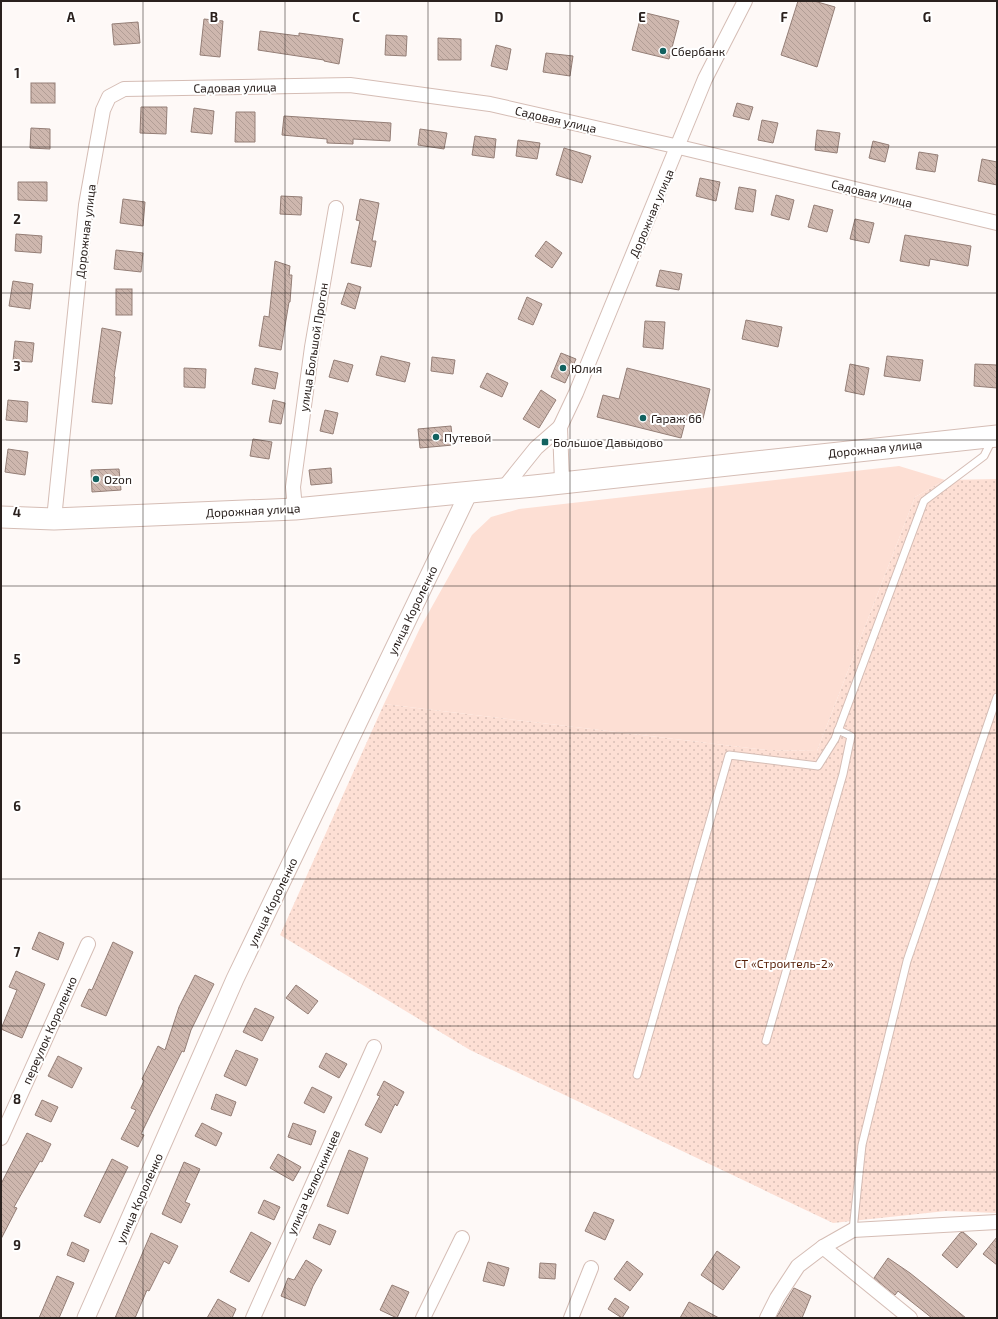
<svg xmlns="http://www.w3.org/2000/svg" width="998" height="1319" viewBox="0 0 998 1319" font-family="'Exo 2',sans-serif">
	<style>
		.grass { fill: #fddfd4 }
		.garden { fill: url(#garden-dots) }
		.building { fill: url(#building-back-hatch); stroke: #947e76 }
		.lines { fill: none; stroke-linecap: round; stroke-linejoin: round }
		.service-casing { stroke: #d5bdb5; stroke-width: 9 }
		.minor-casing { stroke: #d5bdb5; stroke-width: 16 }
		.tertiary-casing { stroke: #d5bdb5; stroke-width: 19 }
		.primary-casing { stroke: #d5bdb5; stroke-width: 23 }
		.service { stroke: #fff; stroke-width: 7 }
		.minor { stroke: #fff; stroke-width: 14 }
		.tertiary { stroke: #fff; stroke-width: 17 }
		.primary { stroke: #fff; stroke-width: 21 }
		.grid { fill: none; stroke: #2a211e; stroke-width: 1; stroke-opacity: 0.55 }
		.poi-dot { fill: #126260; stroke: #fff; stroke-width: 1.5 }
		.labels { text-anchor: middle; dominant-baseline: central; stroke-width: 4; stroke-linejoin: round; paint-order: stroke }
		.poi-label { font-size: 12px; fill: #2a211e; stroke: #fff; text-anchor: start }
		.street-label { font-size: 12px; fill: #2a211e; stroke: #fff }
		.park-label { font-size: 12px; fill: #561f07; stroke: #fff }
		.grid-label { font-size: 13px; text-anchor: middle; font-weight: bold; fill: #2a211e; stroke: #fff; stroke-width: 4; stroke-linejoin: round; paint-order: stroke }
	</style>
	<defs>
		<pattern id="garden-dots" width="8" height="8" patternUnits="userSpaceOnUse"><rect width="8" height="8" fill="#fddfd4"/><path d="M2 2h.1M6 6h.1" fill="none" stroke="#d9bfb6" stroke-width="1.8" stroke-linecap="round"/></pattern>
		<pattern id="building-back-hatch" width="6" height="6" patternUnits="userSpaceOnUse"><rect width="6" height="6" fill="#ceb7ae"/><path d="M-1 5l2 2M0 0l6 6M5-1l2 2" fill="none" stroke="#b19d95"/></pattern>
	</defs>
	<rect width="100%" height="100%" fill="#fef9f7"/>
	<path class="grass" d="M899 466 945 480 915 497 817 751 767 750 384 704 420 628 472 535 491 517 519 509Z"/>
	<path class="garden" d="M997 479V1213L946 1211 833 1223 470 1050 280 935 384 704 767 750 817 751 915 497 945 480Z"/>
	<g class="building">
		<path d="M798 1H814L835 7 817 67 781 55Z"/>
		<path d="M642 12 679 21 669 59 632 50Z"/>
		<path d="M204 19 223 21 220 57 200 55Z"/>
		<path d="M138 22 140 43 114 45 112 24Z"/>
		<path d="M260 31 299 36V33L343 39 339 64 324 61V60L258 50Z"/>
		<path d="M386 35 407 36 406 56 385 55Z"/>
		<path d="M438 38 461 39V60H438Z"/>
		<path d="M496 45 511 49 507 70 491 66Z"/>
		<path d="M546 53 573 56 570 76 543 72Z"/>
		<rect x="31" y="83" width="24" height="20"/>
		<path d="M737 103 753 107 749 120 733 116Z"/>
		<path d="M141 107H167L166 134 140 133Z"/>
		<path d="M194 108 214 111 212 134 191 132Z"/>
		<path d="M236 112H255V142H235Z"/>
		<path d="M284 116 391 123 390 141 353 139V144L327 143V139L282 135Z"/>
		<path d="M762 120 778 123 773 143 758 140Z"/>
		<path d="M31 128 50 129V149L30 148Z"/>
		<path d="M420 129 447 133 444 149 418 145Z"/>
		<path d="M817 130 840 133 837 153 815 150Z"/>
		<path d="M475 136 496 139 494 158 472 155Z"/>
		<path d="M518 140 540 143 537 159 516 156Z"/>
		<path d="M873 141 889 145 885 162 869 158Z"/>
		<path d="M564 148 591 156 582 183 556 175Z"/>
		<path d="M919 152 938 155 935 172 916 169Z"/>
		<path d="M982 159 997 162V185L978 181Z"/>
		<path d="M700 178 720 182 716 201 696 196Z"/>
		<path d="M18 182H47V201L18 200Z"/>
		<path d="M739 187 756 190 753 212 735 209Z"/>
		<path d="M776 195 794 200 789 220 771 215Z"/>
		<path d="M281 196 302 197 301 215 280 214Z"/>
		<path d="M123 199 145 202 143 226 120 223Z"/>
		<path d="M360 199 379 203 372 241H376L371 267 351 263 360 221 356 220Z"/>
		<path d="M814 205 833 210 827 232 808 227Z"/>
		<path d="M855 219 874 223 869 243 850 239Z"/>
		<path d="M16 234 42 236 41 253 15 251Z"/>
		<path d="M905 235 971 246 968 266 930 259 929 266 900 261Z"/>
		<path d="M546 241 562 253 552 268 535 256Z"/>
		<path d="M116 250 143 253 141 272 114 269Z"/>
		<path d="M275 261 290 266 289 275H292L290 302H289L281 350 259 346 264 316 269 317Z"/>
		<path d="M660 270 682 274 679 290 656 286Z"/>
		<path d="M13 281 33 284 30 309 9 306Z"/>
		<path d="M348 283 361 287 355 309 341 304Z"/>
		<rect x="116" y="289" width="16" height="26"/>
		<path d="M527 297 542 304 533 325 518 319Z"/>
		<path d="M746 320 782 327 778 347 742 339Z"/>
		<path d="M645 321 665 322 663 349 643 347Z"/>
		<path d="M102 328 121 332 114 376 115 377 112 404 92 402Z"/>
		<path d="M15 341 34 343 32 362 13 361Z"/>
		<path d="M561 353 576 359 565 383 551 377Z"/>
		<path d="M381 356 410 363 405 382 376 375Z"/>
		<path d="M887 356 923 360 920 381 884 376Z"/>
		<path d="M432 357 455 360 453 374 431 371Z"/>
		<path d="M334 360 353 365 348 382 329 377Z"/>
		<path d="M850 364 869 368 864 395 845 391Z"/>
		<path d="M975 364 997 365V388L974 386Z"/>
		<path d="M184 368 206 369 205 388 184 387Z"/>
		<path d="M255 368 278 373 275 389 252 384Z"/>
		<path d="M627 368 710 389 702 423 686 419 681 438 597 417 603 395 619 399Z"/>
		<path d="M487 373 508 383 502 397 480 387Z"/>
		<path d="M541 390 556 400 539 428 523 419Z"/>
		<path d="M8 400 28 402 27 422 6 420Z"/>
		<path d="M273 400 285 403 281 424 269 422Z"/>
		<path d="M325 410 338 413 333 434 320 431Z"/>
		<path d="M451 426 453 445 420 448 418 429Z"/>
		<path d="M253 439 272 442 269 459 250 456Z"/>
		<path d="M8 449 28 452 25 475 5 472Z"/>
		<path d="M331 468 332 483 311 485 309 470Z"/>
		<path d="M119 469 121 490 92 492 91 470Z"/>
		<path d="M39 932 64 943 58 960 32 949Z"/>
		<path d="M113 942 133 952 106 1016 81 1006 89 989 92 990Z"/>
		<path d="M16 971 45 984 22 1038 1 1029 17 990 9 987Z"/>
		<path d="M195 975 214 984 191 1030 184 1052 182 1051 141 1134 144 1135 138 1147 121 1139 136 1110 131 1108 144 1081 142 1079 158 1046 165 1050 179 1007Z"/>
		<path d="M296 985 318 1001 308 1014 286 998Z"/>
		<path d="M255 1008 274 1017 262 1041 243 1032Z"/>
		<path d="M236 1050 258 1059 246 1086 224 1076Z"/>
		<path d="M326 1053 347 1064 339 1078 319 1067Z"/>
		<path d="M58 1056 82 1068 72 1088 48 1076Z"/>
		<path d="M384 1081 404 1092 397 1106 395 1104 381 1133 365 1125 380 1096 377 1095Z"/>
		<path d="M312 1087 332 1097 324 1113 304 1103Z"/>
		<path d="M216 1094 236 1102 231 1116 211 1109Z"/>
		<path d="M42 1100 58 1107 51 1122 35 1115Z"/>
		<path d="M202 1123 222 1133 216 1146 195 1136Z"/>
		<path d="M293 1123 316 1131 311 1145 288 1137Z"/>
		<path d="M27 1133 51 1144 42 1162 40 1161 14 1207 17 1208 1 1239V1184Z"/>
		<path d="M349 1150 368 1158 348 1214 327 1206Z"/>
		<path d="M278 1154 301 1167 293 1181 270 1168Z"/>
		<path d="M112 1159 128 1167 100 1223 84 1216Z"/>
		<path d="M184 1162 200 1169 185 1202 190 1204 181 1223 162 1214Z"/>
		<path d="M264 1200 280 1207 274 1220 258 1213Z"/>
		<path d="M594 1212 614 1220 605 1240 585 1231Z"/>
		<path d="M319 1224 336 1231 330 1245 313 1238Z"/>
		<path d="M251 1232 271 1243 249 1282 230 1272Z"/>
		<path d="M963 1232 977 1244 957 1268 942 1255 960 1233Z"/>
		<path d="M151 1233 178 1246 169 1264 164 1261 149 1291 147 1290 135 1318H115Z"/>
		<path d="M997 1237V1265L983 1254Z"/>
		<path d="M72 1242 89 1250 84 1262 67 1255Z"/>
		<path d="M717 1251 740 1267 723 1290 701 1275Z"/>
		<path d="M888 1258 910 1273 966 1318H932L898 1291 895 1295 874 1278Z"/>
		<path d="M306 1260 322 1270 313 1286 305 1306 281 1296 288 1278 294 1280Z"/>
		<path d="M627 1261 643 1274 630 1291 614 1279Z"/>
		<path d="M488 1262 509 1268 504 1286 483 1281Z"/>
		<path d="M540 1263 556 1264 555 1279 539 1278Z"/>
		<path d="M57 1276 74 1283 59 1318H39Z"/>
		<path d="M392 1285 409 1292 397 1318 380 1310Z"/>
		<path d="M794 1288 811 1296 802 1318H776Z"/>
		<path d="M615 1298 629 1307 622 1318 608 1309Z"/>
		<path d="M218 1299 236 1309 232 1318H207Z"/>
		<path d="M689 1302 719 1318H680Z"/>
	</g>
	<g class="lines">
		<defs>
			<g id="service">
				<path d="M766 1041 843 774 851 736 838 730"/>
				<path d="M637 1075 729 755 818 766 835 739 924 501 984 456 992 440"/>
				<path d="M853 1230 862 1145 907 961 997 697"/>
			</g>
			<g id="minor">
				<path d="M562 482 560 427 576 393 705 79 745 1"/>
				<path d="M503 489 536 448 560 427"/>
				<path d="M295 509 293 487 312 347 336 208"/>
				<path d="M54 519 86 205 103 110 109 97 124 89 350 85 490 104 679 147 997 223"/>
				<path d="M1 1138 88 944"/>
				<path d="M823 1247 910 1318"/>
				<path d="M253 1318 374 1047"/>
				<path d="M423 1318 462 1238"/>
				<path d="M571 1318 591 1268"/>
				<path d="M767 1318 777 1298 798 1266 823 1247 853 1230 997 1222"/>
			</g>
			<path id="tertiary" d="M86 1318 235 979 469 492"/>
			<path id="primary" d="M1 517 54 519 295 509 534 486 997 436"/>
		</defs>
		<use href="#service" class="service-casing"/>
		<use href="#minor" class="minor-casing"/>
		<use href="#tertiary" class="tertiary-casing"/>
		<use href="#primary" class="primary-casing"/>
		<use href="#service" class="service"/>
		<use href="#minor" class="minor"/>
		<use href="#tertiary" class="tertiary"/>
		<use href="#primary" class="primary"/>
	</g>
	<path class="grid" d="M143 1V1318M285 1V1318M428 1V1318M570 1V1318M713 1V1318M855 1V1318M1 147H997M1 293H997M1 440H997M1 586H997M1 733H997M1 879H997M1 1026H997M1 1172H997"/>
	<g class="poi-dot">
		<circle cx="663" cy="51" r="4"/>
		<circle cx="563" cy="368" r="4"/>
		<circle cx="643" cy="418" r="4"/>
		<circle cx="436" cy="437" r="4"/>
		<rect x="541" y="438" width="8" height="8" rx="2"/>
		<circle cx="96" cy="479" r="4"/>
	</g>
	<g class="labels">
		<g class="poi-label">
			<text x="671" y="51">Сбербанк</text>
			<text x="571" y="368">Юлия</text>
			<text x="651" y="418">Гараж 66</text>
			<text x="444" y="437">Путевой</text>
			<text x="553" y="442">Большое Давыдово</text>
			<text x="104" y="479">Ozon</text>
		</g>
		<g class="street-label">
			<text transform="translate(235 87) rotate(-1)">Садовая улица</text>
			<text transform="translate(556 119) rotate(13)">Садовая улица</text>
			<text transform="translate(872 193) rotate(14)">Садовая улица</text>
			<text transform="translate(651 213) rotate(-67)">Дорожная улица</text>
			<text transform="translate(85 231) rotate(-83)">Дорожная улица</text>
			<text transform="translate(313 347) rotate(-81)">улица Большой Прогон</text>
			<text transform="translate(875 448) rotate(-6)">Дорожная улица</text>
			<text transform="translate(253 510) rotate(-3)">Дорожная улица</text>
			<text transform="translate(412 610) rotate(-64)">улица Короленко</text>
			<text transform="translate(272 902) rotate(-64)">улица Короленко</text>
			<text transform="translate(49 1030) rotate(-66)">переулок Короленко</text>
			<text transform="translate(313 1182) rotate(-66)">улица Челюскинцев</text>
			<text transform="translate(139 1198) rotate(-66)">улица Короленко</text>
		</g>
		<g class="park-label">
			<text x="784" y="963">СТ «Строитель-2»</text>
		</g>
	</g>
	<g class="grid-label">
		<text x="71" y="22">A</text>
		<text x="214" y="22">B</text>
		<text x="356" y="22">C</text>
		<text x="499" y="22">D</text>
		<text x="642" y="22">E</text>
		<text x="784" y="22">F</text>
		<text x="927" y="22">G</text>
		<text x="17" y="78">1</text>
		<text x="17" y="224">2</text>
		<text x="17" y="371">3</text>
		<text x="17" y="517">4</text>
		<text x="17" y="664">5</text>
		<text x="17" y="811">6</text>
		<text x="17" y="957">7</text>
		<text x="17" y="1104">8</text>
		<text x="17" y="1250">9</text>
	</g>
	<rect width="998" height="1319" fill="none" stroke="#2a211e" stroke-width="4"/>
</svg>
